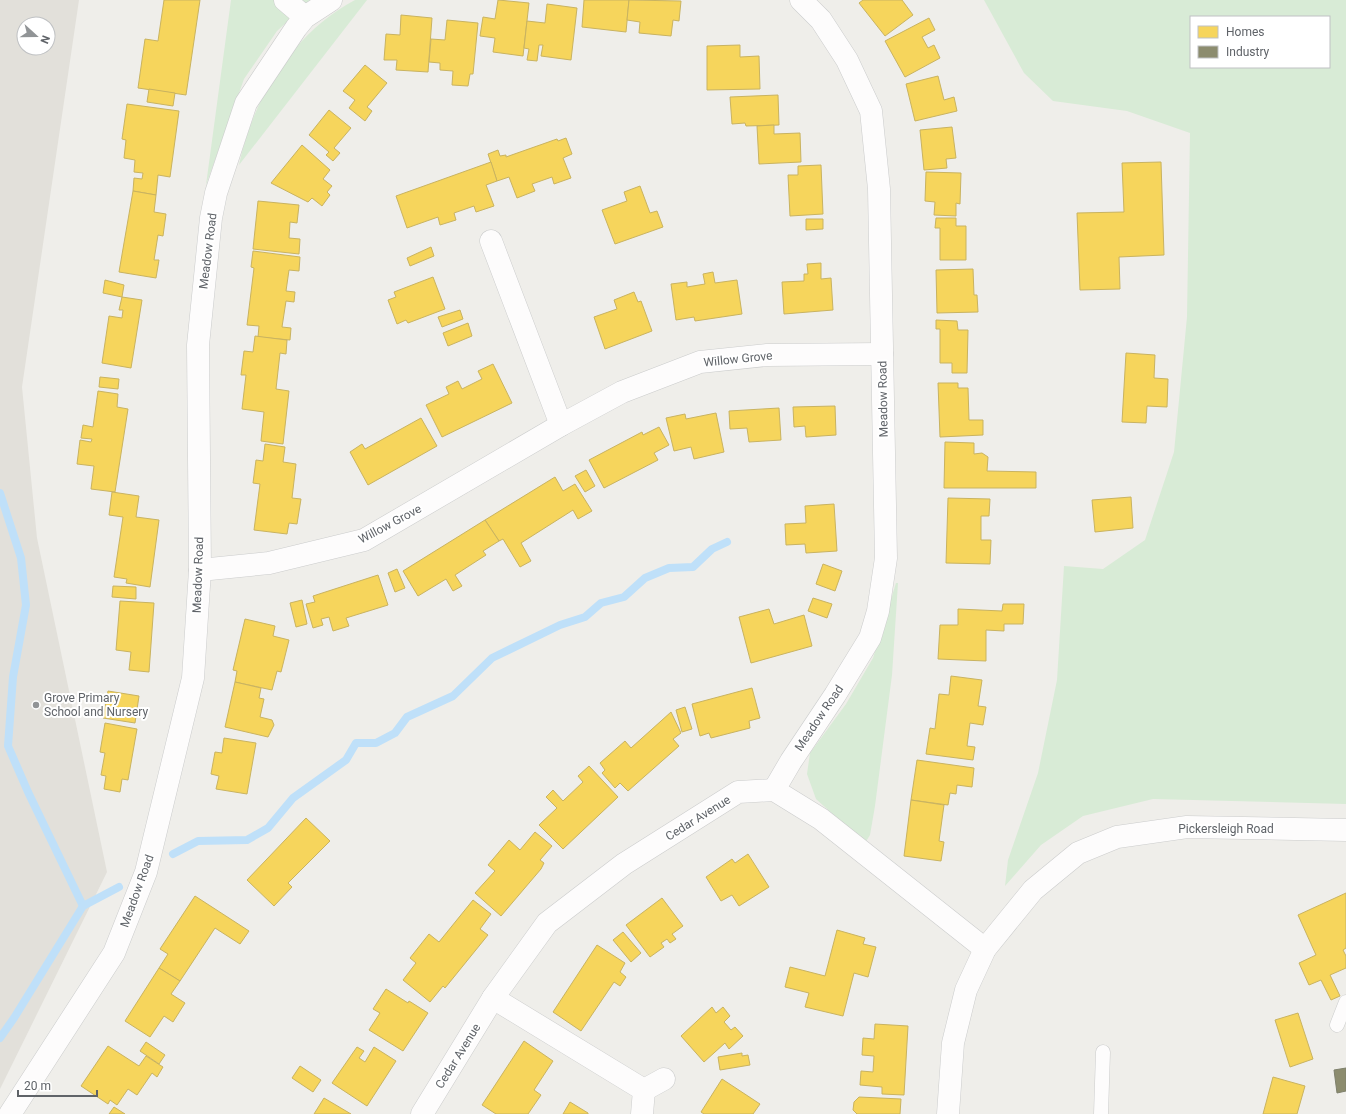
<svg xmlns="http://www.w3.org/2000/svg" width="1346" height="1114" viewBox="0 0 1346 1114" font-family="Roboto,sans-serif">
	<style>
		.education { fill: #e2e0da; fill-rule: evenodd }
		.green { fill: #d8ebd6; fill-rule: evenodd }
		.homes { fill: #f6d55c; stroke: #c9b360 }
		.industry { fill: #8c8c6e; stroke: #7e806c }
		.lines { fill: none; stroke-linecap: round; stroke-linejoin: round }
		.stream { stroke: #bfe0f9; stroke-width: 8 }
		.service-casing { stroke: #cbcccc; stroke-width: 15 }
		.minor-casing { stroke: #cbcccc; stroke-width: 23 }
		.tertiary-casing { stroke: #cbcccc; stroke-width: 23 }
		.service { stroke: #fdfcfc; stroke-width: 14 }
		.minor { stroke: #fdfcfc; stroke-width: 22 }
		.tertiary { stroke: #fdfcfc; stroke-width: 22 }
		.poi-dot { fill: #919496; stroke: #fff; stroke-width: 1.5 }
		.labels { text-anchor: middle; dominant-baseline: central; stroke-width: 4; stroke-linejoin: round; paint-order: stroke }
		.street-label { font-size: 12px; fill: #5f6368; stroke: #fff }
		.poi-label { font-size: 12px; fill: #5f6368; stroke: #fff; text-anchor: start }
	</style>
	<rect width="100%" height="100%" fill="#efeeea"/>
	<path class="education" d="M0 0H79L22 387 37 538 107 872 0 1089ZM24 24H48V48H24Z"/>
	<g class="green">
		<path d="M231 0H311L277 31 244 79 206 185Z"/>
		<path d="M355 0H367L239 165C252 99 294 32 355 0Z"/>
		<path d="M984 0H1346V804L1153 799 1083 816 1041 845 1005 886 1008 860 1038 773 1057 680 1064 566 1103 569 1145 540 1174 452 1187 317 1190 133 1127 111 1053 101 1024 73ZM1191 17H1329V67H1191Z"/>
		<path d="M896 583H898L892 675 875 806 870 835 865 843 816 799 807 774 810 753 846 704 873 658Z"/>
	</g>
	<g class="homes">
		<path d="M164 0H200L186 95 138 88 145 39 158 41Z"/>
		<path d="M498 0 529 3 523 56 493 52 495 38 480 36 483 17 495 19Z"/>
		<path d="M584 0H629L626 32 582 27Z"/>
		<path d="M629 0 681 1 679 21 673 20 671 36 639 33 640 22 627 20Z"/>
		<path d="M863 0H902L913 15 885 36 859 3Z"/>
		<path d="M547 4 577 8 571 60 541 56 543 45H539L537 61 527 60 529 49 524 48 527 21 545 23Z"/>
		<path d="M401 15 432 18 428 72 396 70 397 60H384L386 34 400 35Z"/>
		<path d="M929 18 935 30 922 37 928 48 934 45 940 58 905 77 885 41Z"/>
		<path d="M447 20 478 23 473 74H470L468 86 452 85 453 71 440 70V63L429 62 431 39 445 40Z"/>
		<path d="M740 45V57L759 56 760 89 707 90V46Z"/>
		<path d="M365 65 387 83 367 107 372 111 365 121 349 108 355 100 343 91Z"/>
		<path d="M938 76 944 100 954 97 957 111 915 121 906 84Z"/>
		<path d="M149 89 175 93 173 106 147 102Z"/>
		<path d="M778 95 779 125 746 126 745 123 732 124 730 97Z"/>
		<path d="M127 104 179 111 170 177 158 175 156 195 133 191 134 178 142 179 143 173 134 172 135 160 124 158 126 140 122 139Z"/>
		<path d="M329 110 351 128 334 148 340 153 333 161 326 155 329 152 309 135Z"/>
		<path d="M774 125V134L800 133 801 162 759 164 757 126Z"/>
		<path d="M952 127 956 158 946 159 947 168 924 170 920 130Z"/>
		<path d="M566 138 572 154 563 158 571 178 554 184 552 177 532 184 535 191 517 198 509 177 497 181 488 154 498 150 500 156 506 155V157L557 139 558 141Z"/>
		<path d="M302 145 330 170 323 179 332 186 327 192 330 195 322 206 312 198 308 202 271 183Z"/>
		<path d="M491 162 497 181 486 185 494 206 476 212 474 206 454 213 456 220 440 225 438 217 407 228 396 196Z"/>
		<path d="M1161 162 1164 255 1119 257 1120 289 1080 290 1077 213 1124 212 1122 163Z"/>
		<path d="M821 165 823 214 790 216 788 175H798V166Z"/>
		<path d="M926 172 961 173 960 204 956 203V216L934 215 935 202 925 201Z"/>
		<path d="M640 186 650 213 657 211 663 227 615 244 602 210 627 201 624 192Z"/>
		<path d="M133 191 156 195 154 212 166 214 163 236 158 235 154 260H159L156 278 119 272Z"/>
		<path d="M258 201 299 205 297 223 290 222 289 238 300 239 299 254 253 249Z"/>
		<path d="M936 218H956V226H966V260H940V228H935Z"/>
		<path d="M806 219H823V229L806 230Z"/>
		<path d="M431 247 434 256 410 266 407 258Z"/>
		<path d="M253 251 300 257 299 271 289 270 286 291 295 292 294 302 286 301 282 327 291 328 290 340 258 337 259 326 247 325 254 268 251 267Z"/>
		<path d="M821 263V279L831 278 833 310 784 314 782 282 804 281V274H808L807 264Z"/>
		<path d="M973 269 974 295H977L978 312 937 313 936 270Z"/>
		<path d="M713 272 715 283 737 280 742 314 695 321 694 317 676 320 671 284 687 282V287L705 284 703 274Z"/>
		<path d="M433 277 445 309 408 323 406 320 397 324 388 300 396 297 394 292Z"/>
		<path d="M105 280 124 285 122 297 103 293Z"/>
		<path d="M634 292 638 302 641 301 652 331 605 349 594 317 617 309 614 300Z"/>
		<path d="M122 297 142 300 131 368 102 363 109 316 122 318 123 310H119Z"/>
		<path d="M460 310 463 319 442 327 438 317Z"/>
		<path d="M936 320 957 321 958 330H968L967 373H952V363H940V329H936Z"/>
		<path d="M468 323 472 336 448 346 443 333Z"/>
		<path d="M255 336 287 340 286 354 280 353 276 389 289 391 283 444 261 441 264 412 242 409 246 375H241L244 351 253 352Z"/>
		<path d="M1126 353 1155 355 1154 378 1168 379 1167 407 1147 406 1146 423 1122 422Z"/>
		<path d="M493 364 512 403 442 437 426 405 449 394 446 387 458 381 462 389 482 379 478 371Z"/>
		<path d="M100 377 119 379 118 389 99 387Z"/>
		<path d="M938 383H958V388H968L969 420H983V435L940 437Z"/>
		<path d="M98 391 118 394 117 407 128 409 115 492 91 489 94 466 77 464 80 440 91 442 92 439 81 438 83 425 93 427Z"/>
		<path d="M835 406 836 435 806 437 805 426 794 427 793 407Z"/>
		<path d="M779 408 781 440 749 442 747 428 730 429 729 411Z"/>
		<path d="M716 413 724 452 694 459 691 447 674 451 666 418 685 414 686 419Z"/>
		<path d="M421 418 437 446 368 485 350 452 362 444 365 449Z"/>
		<path d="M659 427 669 445 654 453 658 460 604 488 589 460 642 432 643 435Z"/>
		<path d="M945 442 974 443V454L982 453 988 457 987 471 1036 472V488H944Z"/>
		<path d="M265 444 285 447 283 462 296 464 292 498 301 499 297 524 289 523 287 534 254 530 260 484 253 483 256 460 263 461Z"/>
		<path d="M586 470 595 486 585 492 575 476Z"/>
		<path d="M555 477 563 491 575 484 592 511 578 519 573 510 521 543 531 561 520 567 503 539 499 541 485 520Z"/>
		<path d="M112 492 139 496 136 517 159 520 150 587 126 583 127 579 114 577 123 517 109 515Z"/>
		<path d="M1131 497 1133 528 1095 532 1092 500Z"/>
		<path d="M948 498 990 499 989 516H981V540H991L990 564 946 563Z"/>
		<path d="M834 504 837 551 806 553 805 544 786 545 785 524 806 523 805 506Z"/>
		<path d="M485 520 499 541 483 551 486 555 455 575 462 586 453 591 446 579 418 596 403 571Z"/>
		<path d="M823 564 842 571 835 591 816 584Z"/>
		<path d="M397 569 405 588 395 592 388 573Z"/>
		<path d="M378 575 388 605 346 618 349 626 333 631 329 617 321 619 323 625 313 628 306 604 315 602 313 596Z"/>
		<path d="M113 586 136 587V599L112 597Z"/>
		<path d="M813 598 832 604 827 618 808 611Z"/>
		<path d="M302 600 307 624 296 627 290 603Z"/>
		<path d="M120 601 154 603 149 672 129 670 131 652 116 650Z"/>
		<path d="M1003 604H1024L1023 624H1004V631L986 630V661L938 659 940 625H958V609L1002 611Z"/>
		<path d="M769 609 774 624 804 615 812 646 751 663 739 617Z"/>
		<path d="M245 619 275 626 273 636 289 640 281 672 277 671 272 690 235 682 237 671 233 670Z"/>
		<path d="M951 676 982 680 978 706 986 707 983 725 970 723 967 746 975 747 973 760 926 754 930 728 935 729 939 694 949 695Z"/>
		<path d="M235 682 261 688 259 698 264 699 260 717 272 720 274 725 268 737 225 727Z"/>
		<path d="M752 688 760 718 749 721 750 728 711 738 709 733 700 736 692 704Z"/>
		<path d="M108 691 139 696 135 723 103 718Z"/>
		<path d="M685 707 692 729 682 732 676 710Z"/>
		<path d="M671 712 681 733 673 739 679 746 628 791 620 783 615 788 602 773 605 770 600 763 625 741 631 748Z"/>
		<path d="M105 723 137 729 128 780 122 779 120 792 104 789 106 776 101 775 105 753 100 752Z"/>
		<path d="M224 738 256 743 247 794 216 789 219 776 211 774 215 752 222 753Z"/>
		<path d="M917 760 974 768 972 787 957 785 956 794 950 793 948 805 911 800Z"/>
		<path d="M589 766 618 797 563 849 539 825 557 808 546 797 553 790 563 801 583 782 578 776Z"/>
		<path d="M911 800 944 805 939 841 944 842 941 861 904 856Z"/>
		<path d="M306 818 330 841 288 883 292 887 274 906 247 880Z"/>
		<path d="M535 832 552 846 540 860 544 863 541 869 501 916 475 893 495 871 488 865 509 840 520 850Z"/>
		<path d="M748 854 769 887 739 906 732 895 721 901 706 877 732 859 735 863Z"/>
		<path d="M1346 893V948L1343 950 1346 956V968L1330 975 1340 996 1331 1000 1321 980 1309 985 1299 963 1316 955 1298 915Z"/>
		<path d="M195 896 249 931 240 944 215 928 180 981 159 968 168 954 160 949Z"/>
		<path d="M662 898 683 926 672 934 676 939 670 943 667 939 661 943 664 947 650 957 626 925Z"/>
		<path d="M473 900 491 914 480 929 488 935 445 988 443 986 430 1002 403 980 416 963 410 958 429 934 439 942Z"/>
		<path d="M837 930 865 938 863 944 876 947 868 977 854 973 843 1016 805 1007 809 993 785 987 790 967 825 976Z"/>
		<path d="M623 932 641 953 631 962 613 940Z"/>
		<path d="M597 945 625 963 620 972 626 977 620 986 614 982 581 1031 553 1012Z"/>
		<path d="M159 968 180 981 171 994 185 1003 173 1022 164 1016 150 1037 125 1021Z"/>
		<path d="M386 989 408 1003 409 1001 428 1013 403 1051 369 1030 380 1013 373 1009Z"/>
		<path d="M712 1007 716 1013 723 1007 730 1016 724 1022 731 1030 735 1027 743 1036 729 1049 725 1043 704 1062 681 1036Z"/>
		<path d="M1298 1013 1313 1059 1290 1067 1275 1020Z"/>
		<path d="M875 1024 908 1026 904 1095 882 1094V1087L860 1085 861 1071 873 1072 874 1056 862 1055 863 1038 874 1039Z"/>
		<path d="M524 1041 553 1061 534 1090 541 1095 528 1114H496L482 1105Z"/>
		<path d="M146 1042 165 1055 159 1064 140 1051Z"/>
		<path d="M108 1046 139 1066 146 1056 163 1067 157 1077 152 1073 137 1095 128 1089 117 1105 110 1100 108 1104 81 1086Z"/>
		<path d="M357 1047 364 1051 359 1058 365 1062 374 1047 396 1061 367 1106 332 1083Z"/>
		<path d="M742 1053V1056L748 1055 750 1065 720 1070 718 1057Z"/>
		<path d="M300 1066 321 1080 313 1092 292 1078Z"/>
		<path d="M1273 1077 1305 1086 1297 1114H1263Z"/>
		<path d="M722 1079 760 1104 753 1114H704L701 1112Z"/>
		<path d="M859 1097 901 1099 900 1114H857L853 1110 854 1102Z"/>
		<path d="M324 1098 351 1114H314Z"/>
		<path d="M570 1102 588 1113V1114H563Z"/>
		<path d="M114 1107 125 1114H109Z"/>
	</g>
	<path class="industry" d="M1346 1068V1091L1337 1093 1334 1070Z"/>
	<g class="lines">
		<g class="stream">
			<path d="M0 493 21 558 26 605 13 677 8 746 28 792 83 906"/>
			<path d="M173 854 198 841 247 840 268 828 293 798 346 760 356 743H376L395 733 407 717 453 696 492 658 560 625 585 617 601 603 624 597 645 578 669 568 693 567 712 549 727 542"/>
			<path d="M0 1038 14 1018 83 906 119 887"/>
		</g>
		<defs>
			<g id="service">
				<path d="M1337 1025 1346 1002"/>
				<path d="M1101 1114 1103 1052"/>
			</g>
			<g id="minor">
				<path d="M285 0 305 17"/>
				<path d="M491 241 561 425"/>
				<path d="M200 570 269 563 364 540 561 425 622 392 700 362 767 355 882 354"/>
				<path d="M774 790 791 761 835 695 870 638 878 611 886 558 879 189 871 111 847 60 821 20 801 0"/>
				<path d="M493 998 644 1090 642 1114"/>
				<path d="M644 1090 664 1079"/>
				<path d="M10 1114 114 953 146 872 193 678 200 570 198 345 211 218 216 193 246 103 296 28 305 17 331 0"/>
				<path d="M422 1114 493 998 547 923 624 864 738 792 774 790 821 819 985 949"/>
			</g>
			<path id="tertiary" d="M948 1114 953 1043 966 990 985 949 1033 890 1078 853 1117 837 1187 827 1346 830"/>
		</defs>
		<use href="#service" class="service-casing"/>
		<use href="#minor" class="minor-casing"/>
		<use href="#tertiary" class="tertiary-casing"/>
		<use href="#service" class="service"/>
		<use href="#minor" class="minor"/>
		<use href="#tertiary" class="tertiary"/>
	</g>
	<circle class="poi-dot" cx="36" cy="705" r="4"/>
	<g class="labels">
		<g class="street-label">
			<text transform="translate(208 251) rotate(-83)">Meadow Road</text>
			<text transform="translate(738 359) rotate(-6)">Willow Grove</text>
			<text transform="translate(883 399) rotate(-91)">Meadow Road</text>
			<text transform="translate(390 524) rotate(-28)">Willow Grove</text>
			<text transform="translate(198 575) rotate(-88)">Meadow Road</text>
			<text transform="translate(819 718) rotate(-56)">Meadow Road</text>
			<text transform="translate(698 818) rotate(-32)">Cedar Avenue</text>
			<text x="1226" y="829">Pickersleigh Road</text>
			<text transform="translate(137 891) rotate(-70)">Meadow Road</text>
			<text transform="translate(458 1056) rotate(-58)">Cedar Avenue</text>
		</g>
		<g class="poi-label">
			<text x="44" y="698">Grove Primary<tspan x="44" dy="14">School and Nursery</tspan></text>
		</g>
	</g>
	<rect x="1190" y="16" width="140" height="52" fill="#ffffff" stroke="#bfc1c3"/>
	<rect x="1198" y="26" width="20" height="12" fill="#f6d55c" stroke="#bfc1c3"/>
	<text x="1226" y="36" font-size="12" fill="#5f6368">Homes</text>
	<rect x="1198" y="46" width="20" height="12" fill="#8c8c6e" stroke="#bfc1c3"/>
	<text x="1226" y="56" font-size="12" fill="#5f6368">Industry</text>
	<g transform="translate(36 36) rotate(111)"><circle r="19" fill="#ffffff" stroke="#bfc1c3"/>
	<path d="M0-3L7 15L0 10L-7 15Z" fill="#919496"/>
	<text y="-6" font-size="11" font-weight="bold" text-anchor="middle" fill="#5f6368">N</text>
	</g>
	<path d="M18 1090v6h79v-6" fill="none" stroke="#5f6368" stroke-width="2"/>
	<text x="24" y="1090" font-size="12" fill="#5f6368" stroke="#ffffff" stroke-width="3" paint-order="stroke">20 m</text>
</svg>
